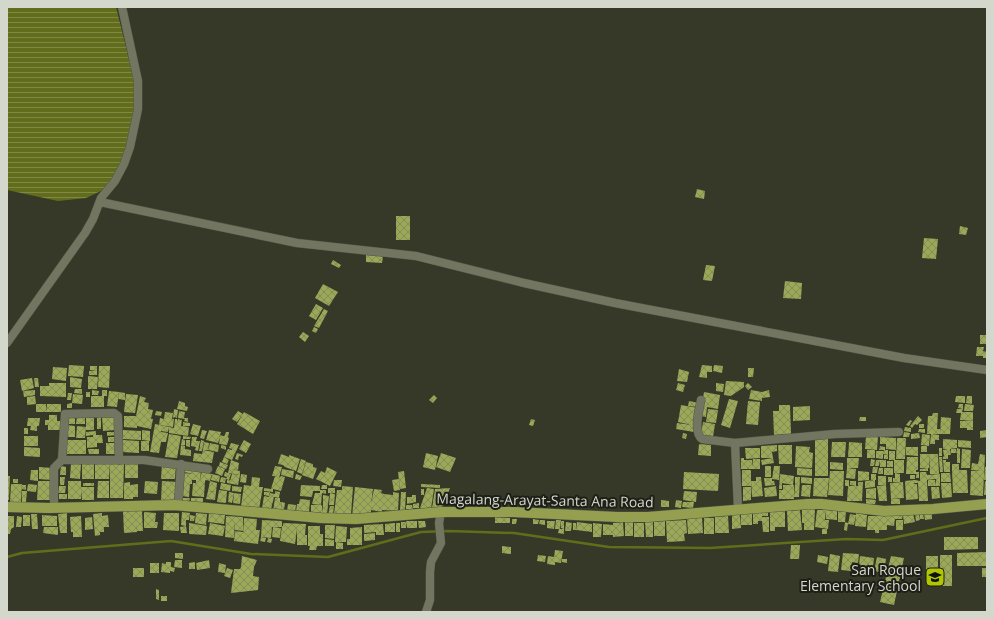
<svg xmlns="http://www.w3.org/2000/svg" width="994" height="619" viewBox="0 0 994 619" font-family="'Open Sans',sans-serif">
	<style>
		.water { fill: url(#water-rules) }
		.lines { fill: none; stroke-linecap: round; stroke-linejoin: round }
		.stream { stroke: #626d1c; stroke-width: 2.5 }
		.building { fill: url(#building-cross-hatch) }
		.minor-casing { stroke: #545747; stroke-width: 9 }
		.major-casing { stroke: #545747; stroke-width: 11 }
		.minor { stroke: #727661; stroke-width: 8 }
		.major { stroke: #949f4f; stroke-width: 10 }
		.labels { text-anchor: middle; dominant-baseline: central; stroke-width: 4; stroke-linejoin: round; paint-order: stroke }
		.street-label { font-size: 14px; fill: #d4d7cb; stroke: #1e1f17 }
		.poi-label { font-size: 14px; fill: #d4d7cb; stroke: #1e1f17; text-anchor: end }
	</style>
	<defs>
		<pattern id="water-rules" width="6" height="5" patternUnits="userSpaceOnUse"><rect width="6" height="5" fill="#626d1c"/><path d="M0 2.5h6" fill="none" stroke="#7f8846"/></pattern>
		<pattern id="building-cross-hatch" width="8" height="8" patternUnits="userSpaceOnUse"><rect width="8" height="8" fill="#9ba85a"/><path d="M0 0l8 8M0 8l8-8" fill="none" stroke="#848e53"/></pattern>
	</defs>
	<rect width="100%" height="100%" fill="#363927"/>
	<path class="water" d="M7 7H116L135 83V104L127 147 119 169 111 181 101 191 86 198 58 201 7 190Z"/>
	<g class="lines">
		<path class="stream" d="M7 557 22 553 171 541 251 554 328 557 421 532 449 531 514 533 609 547 710 548 846 539 883 540 987 518"/>
	</g>
	<g class="building">
		<path d="M697 189 705 191 704 199 695 197Z"/>
		<rect x="396" y="216" width="14" height="24"/>
		<path d="M960 226 968 228 966 235 959 234Z"/>
		<path d="M924 238 938 239 936 259 922 258Z"/>
		<path d="M366 255 383 256 382 263 366 262Z"/>
		<path d="M333 260 341 265 339 268 331 264Z"/>
		<path d="M706 265 715 266 712 281 703 280Z"/>
		<path d="M785 281 802 283 801 299 783 298Z"/>
		<path d="M323 284 338 292 329 306 315 298Z"/>
		<path d="M316 304 323 308 316 320 309 316Z"/>
		<path d="M324 309 328 311 319 328 314 326Z"/>
		<path d="M314 327 318 329 316 333 312 331Z"/>
		<path d="M303 332 309 336 305 342 299 337Z"/>
		<rect x="980" y="335" width="7" height="9"/>
		<path d="M977 347H984L983 351 987 352V358H983V356H976Z"/>
		<path d="M69 365 84 366 83 377 68 376Z"/>
		<path d="M702 365 712 366V372H707V378L699 377Z"/>
		<path d="M714 365 723 366 722 373 713 371Z"/>
		<rect x="90" y="366" width="7" height="4"/>
		<path d="M99 366H110L109 388 98 387Z"/>
		<path d="M53 367 67 368 66 381 52 379Z"/>
		<path d="M748 368H754L753 377H748Z"/>
		<path d="M679 369 689 372 687 382 677 381Z"/>
		<path d="M97 370V375H89V371Z"/>
		<path d="M88 376 98 377 97 389H88Z"/>
		<path d="M70 377 82 379 81 388 70 387Z"/>
		<path d="M32 378 34 388 22 391 20 380Z"/>
		<path d="M34 378H38L39 387H35Z"/>
		<path d="M726 381 744 382V387L731 396 724 395Z"/>
		<path d="M49 383H66V397L40 396V386H49Z"/>
		<path d="M678 383 685 385 683 392 676 390Z"/>
		<path d="M716 383 724 384 723 392 716 391Z"/>
		<path d="M748 383 752 387 748 390 745 386Z"/>
		<path d="M75 389H82V394L74 393Z"/>
		<path d="M35 390V395L24 397 23 391Z"/>
		<path d="M92 390 99 391 98 395H92Z"/>
		<path d="M102 390H107V396H104V407H91V396H102Z"/>
		<path d="M751 390 762 392 769 390 770 397 762 398V401L749 399Z"/>
		<path d="M109 391 119 392 117 407 107 406Z"/>
		<rect x="86" y="392" width="4" height="5"/>
		<path d="M119 392 125 393V400L118 399Z"/>
		<path d="M704 392 720 395 718 409 707 407 706 417 700 416Z"/>
		<path d="M68 393H72L71 400H67Z"/>
		<path d="M73 394 83 395 82 404 72 403Z"/>
		<path d="M126 394 138 395 135 413 124 412Z"/>
		<path d="M434 395 437 398 433 403 429 400Z"/>
		<path d="M35 396 36 404 27 405V397Z"/>
		<path d="M140 396 146 398 144 402 149 403 148 409 153 410 151 419H153L151 429 137 426V428L124 427V416H136Z"/>
		<path d="M956 396H965V403L955 402Z"/>
		<path d="M967 396H972V404L966 403Z"/>
		<path d="M729 399 738 401 730 428 721 425Z"/>
		<path d="M179 401 185 403V406L188 407 187 411 177 409Z"/>
		<path d="M689 401 699 403 698 407 688 406Z"/>
		<path d="M748 401 760 402 758 425 746 424Z"/>
		<path d="M72 403V408H67V404Z"/>
		<path d="M36 404H46L47 412H36Z"/>
		<rect x="47" y="404" width="14" height="8"/>
		<path d="M959 404H963V409L958 408Z"/>
		<path d="M965 404 974 405 973 411H964Z"/>
		<path d="M681 405 698 408 694 432 676 429 677 423 692 425 678 422Z"/>
		<path d="M779 405H790L791 434 774 435 773 411H779Z"/>
		<path d="M810 406V420L793 421V407Z"/>
		<path d="M174 409 178 410 177 418 175 417 173 418Z"/>
		<path d="M708 409 718 410 716 423 706 422Z"/>
		<path d="M957 409H963L962 412H973V421L960 420 961 413H956Z"/>
		<path d="M156 411 162 412 161 416 155 415Z"/>
		<path d="M179 411 185 412 184 418H188V422L184 421 185 419 178 418Z"/>
		<path d="M238 411 243 414 237 422 232 419Z"/>
		<path d="M165 412 173 413 172 419H174L173 427 159 425 160 418 164 419Z"/>
		<path d="M244 412 260 421 253 434 237 424Z"/>
		<path d="M933 413H938L937 429H940V434H932L939 435V440H935V444H930L931 434H927L928 416H932Z"/>
		<path d="M49 415H57V421H60V430H48V425H45V420H49Z"/>
		<path d="M77 415 85 416V424H76Z"/>
		<rect x="67" y="416" width="8" height="8"/>
		<path d="M94 416V430H86V417Z"/>
		<rect x="97" y="416" width="4" height="13"/>
		<path d="M102 416H114L115 430 103 431Z"/>
		<path d="M918 416 922 420 917 425 915 424 912 428 910 426Z"/>
		<path d="M860 417H866V421H859Z"/>
		<path d="M941 417 951 418 950 434H940Z"/>
		<path d="M28 418H40L39 426H37V431L30 430 31 426H27Z"/>
		<path d="M175 419H177V422L178 419 182 420 181 426 189 427 188 436 169 433V427L174 428Z"/>
		<path d="M531 419 535 420 533 426 529 425Z"/>
		<path d="M910 420 912 421 909 426 906 425Z"/>
		<path d="M960 421H973V430H967V428H960Z"/>
		<path d="M183 422 190 423V426H183Z"/>
		<path d="M703 422 715 424 713 437 701 435Z"/>
		<path d="M155 424 169 427 168 432 161 431V432L168 433 166 442H161L159 453 150 452Z"/>
		<path d="M193 424 201 426 198 436 190 434Z"/>
		<rect x="919" y="424" width="5" height="4"/>
		<path d="M67 425 75 426V437H67Z"/>
		<path d="M77 426 86 427 85 438H76Z"/>
		<path d="M905 427 911 428V432L904 431Z"/>
		<rect x="24" y="428" width="4" height="6"/>
		<path d="M919 429H925V433L918 432Z"/>
		<path d="M123 430 141 431V440L123 439Z"/>
		<path d="M142 430 150 431V441L142 440Z"/>
		<path d="M202 430 207 431 204 439 200 438Z"/>
		<path d="M209 430 221 432 220 435 229 438 227 445 219 444 220 437 218 443 206 440Z"/>
		<path d="M987 430V437L980 438V431Z"/>
		<path d="M96 431V435H102L103 443H97V447L87 448V437H93V435L86 436V432Z"/>
		<path d="M107 432H115L116 435 107 436Z"/>
		<path d="M226 432H229L228 438 224 437Z"/>
		<path d="M904 432 910 433 909 437H903Z"/>
		<path d="M683 433 687 434 686 439 682 438Z"/>
		<path d="M919 433 920 438 911 439V434Z"/>
		<path d="M169 434 181 436 177 458 165 457Z"/>
		<path d="M922 434 930 435 929 446 921 445Z"/>
		<rect x="24" y="436" width="14" height="10"/>
		<path d="M183 436 191 437 190 439H183Z"/>
		<path d="M866 436H878L877 450 865 449Z"/>
		<rect x="108" y="437" width="9" height="5"/>
		<path d="M192 437H197L196 441H200L198 451 195 450 196 447 191 446Z"/>
		<rect x="815" y="437" width="13" height="39"/>
		<path d="M880 437 896 438V450L886 449V444H880Z"/>
		<path d="M897 438H906L905 459H896Z"/>
		<path d="M182 439 185 440V445H181Z"/>
		<path d="M943 439 957 440V448L950 449 951 455H948V459H943V457L944 456 943 450 948 449H943Z"/>
		<path d="M65 440H86V454H66Z"/>
		<path d="M123 440 139 441V453L122 452Z"/>
		<path d="M186 440H190V447L186 446Z"/>
		<path d="M201 440 204 441 202 451H199Z"/>
		<path d="M244 440 251 444 246 453 239 449Z"/>
		<path d="M958 440 971 441V448L958 447Z"/>
		<rect x="141" y="441" width="8" height="10"/>
		<path d="M204 442 209 443 208 450H203Z"/>
		<path d="M832 442H846L845 457H831Z"/>
		<path d="M849 442 862 443V457H848Z"/>
		<rect x="106" y="443" width="10" height="11"/>
		<path d="M210 443 219 445 218 452 208 450Z"/>
		<path d="M231 443 239 445 232 460 224 457 228 449 232 450V449L229 448Z"/>
		<path d="M699 444 711 445V456L698 455Z"/>
		<path d="M181 445 185 446V449L191 450V456L180 455Z"/>
		<path d="M221 445 226 446V450L221 448Z"/>
		<path d="M777 445V451L772 452 773 458H761V446Z"/>
		<path d="M778 445H792V464H779Z"/>
		<path d="M796 446 810 447 809 452 813 453 812 468 795 467Z"/>
		<path d="M880 446 885 447V450H879Z"/>
		<rect x="921" y="446" width="6" height="6"/>
		<path d="M24 447 40 448V457L24 456Z"/>
		<path d="M906 447H918V456L906 455Z"/>
		<path d="M745 448H760V458L746 459Z"/>
		<rect x="939" y="448" width="3" height="8"/>
		<path d="M957 448 960 449V463H957Z"/>
		<path d="M88 449H99V454H89Z"/>
		<path d="M951 449H956L957 453H951Z"/>
		<path d="M962 449 971 450 970 468H961Z"/>
		<path d="M203 450 214 452 212 463 193 461 194 453 202 454 201 458Z"/>
		<rect x="867" y="450" width="8" height="8"/>
		<path d="M884 450H888V455L883 454V459L876 458V451H884Z"/>
		<rect x="889" y="451" width="6" height="9"/>
		<path d="M237 453 243 455 242 457 239 456 238 460 235 459Z"/>
		<path d="M426 453 438 456 435 470 423 467Z"/>
		<path d="M441 453 456 458 450 472 436 467Z"/>
		<path d="M281 454 289 457V455L300 459 296 471 285 467 283 465 278 464Z"/>
		<rect x="920" y="454" width="9" height="14"/>
		<path d="M929 454H938L939 474H930Z"/>
		<path d="M980 454 985 455 983 496 970 495 971 471H981L971 470 972 463 978 464Z"/>
		<rect x="884" y="455" width="4" height="4"/>
		<path d="M224 457 229 460 227 464 222 462Z"/>
		<path d="M907 457H918V470H916V472H919V478H916V475L917 474H906Z"/>
		<path d="M939 457H942L943 472H940Z"/>
		<path d="M741 458H744V460H752V467L753 459H760V469H741Z"/>
		<path d="M773 458 774 463 762 465 761 460Z"/>
		<path d="M847 458H859L858 468H847Z"/>
		<path d="M301 459 306 461 302 474 297 472Z"/>
		<path d="M871 459 875 460 874 466H870Z"/>
		<path d="M231 460 239 463 238 470 231 469 240 471V475L228 473Z"/>
		<path d="M876 460H880L879 466H875Z"/>
		<rect x="880" y="460" width="6" height="7"/>
		<path d="M894 460H904V465H899H904V473H894Z"/>
		<path d="M943 460H946V462H950V472H944Z"/>
		<rect x="887" y="461" width="6" height="6"/>
		<path d="M220 462 228 465 226 469 219 466Z"/>
		<path d="M306 462 313 464V467L317 468 313 479 302 475Z"/>
		<path d="M830 462 843 463V470L830 469Z"/>
		<path d="M71 463 81 464 80 479 70 478Z"/>
		<rect x="82" y="463" width="12" height="16"/>
		<path d="M95 463H110L109 479H95Z"/>
		<path d="M110 463 124 464 123 498H110Z"/>
		<rect x="125" y="463" width="13" height="15"/>
		<path d="M162 464 176 465 175 479H161Z"/>
		<rect x="952" y="464" width="7" height="6"/>
		<path d="M61 466 66 467V475H60Z"/>
		<path d="M218 466 225 469 222 476 215 473Z"/>
		<path d="M275 466 282 467 279 478 281 476 285 477 281 491 273 489V492L264 491V488L271 489 275 476H272Z"/>
		<rect x="765" y="466" width="6" height="11"/>
		<path d="M774 466H780L779 480 772 479Z"/>
		<path d="M39 467 52 468 51 480 39 479Z"/>
		<path d="M184 467 201 470 200 481 202 470 208 471 207 473 212 474 210 481 206 480 205 481 204 497 192 496 193 483H196V480H192V484H190L189 497 181 496 183 473 194 474 184 472Z"/>
		<path d="M327 467 337 472 330 486 316 479 321 471 325 473Z"/>
		<path d="M873 467H878L877 473H872Z"/>
		<path d="M985 467H987V480H984Z"/>
		<path d="M797 468 812 469V476L797 475Z"/>
		<path d="M847 468 856 469 855 479 846 478Z"/>
		<path d="M879 468H883V474H878Z"/>
		<rect x="884" y="468" width="9" height="7"/>
		<path d="M928 468V471H920V469Z"/>
		<path d="M282 469 294 471 293 478 281 475Z"/>
		<path d="M31 470H38V481L30 480Z"/>
		<rect x="742" y="470" width="9" height="16"/>
		<path d="M952 470H967L968 493H953Z"/>
		<path d="M404 471 406 488 400 489 398 472Z"/>
		<path d="M830 471H844L843 496 828 495Z"/>
		<path d="M858 471 869 472V480L858 481Z"/>
		<path d="M225 472 231 474 229 480 226 479 227 477 224 476Z"/>
		<path d="M684 472 719 474 718 491 683 489Z"/>
		<path d="M920 472H926L927 475 940 474V486H936V479L927 480 928 501H919L918 483H915V480L920 481Z"/>
		<path d="M895 473 900 474V478H895Z"/>
		<path d="M941 473H950L951 482H941Z"/>
		<path d="M212 474 220 476 219 482 211 480Z"/>
		<path d="M232 474 240 475 238 485 227 483V480L233 481H230Z"/>
		<path d="M241 474 247 475 246 483 240 482Z"/>
		<path d="M296 474 302 476 300 480 295 479Z"/>
		<path d="M780 474 794 476 793 485 782 483V489H779Z"/>
		<rect x="871" y="474" width="5" height="6"/>
		<rect x="910" y="475" width="5" height="4"/>
		<path d="M7 476H10L9 500H7Z"/>
		<rect x="878" y="476" width="8" height="9"/>
		<path d="M60 477H65L64 485H60Z"/>
		<path d="M221 477 226 478 225 483 220 482Z"/>
		<path d="M252 477 260 478 259 487H263L259 509 241 506 244 485 251 486Z"/>
		<path d="M756 477H761L763 496 752 497 751 481H756Z"/>
		<path d="M795 477H800L799 497H794L795 485H797H795Z"/>
		<path d="M801 477 812 478V484L801 483Z"/>
		<rect x="888" y="477" width="4" height="5"/>
		<path d="M764 478H772V481H774L775 485 765 486Z"/>
		<path d="M814 478H829L827 497 813 496Z"/>
		<rect x="893" y="478" width="7" height="4"/>
		<rect x="13" y="479" width="5" height="4"/>
		<path d="M399 479 400 490 394 491 392 480Z"/>
		<path d="M334 480H342L341 487 333 486Z"/>
		<rect x="845" y="480" width="4" height="6"/>
		<path d="M875 480V487L865 488V481Z"/>
		<path d="M914 480H915V483L913 484H917L918 499 906 500 905 481Z"/>
		<path d="M928 480H935L936 486H928Z"/>
		<path d="M38 481H52L51 500H37Z"/>
		<path d="M68 481H81V487H94V500H82L81 490V499H68Z"/>
		<path d="M98 481H109V498H97Z"/>
		<path d="M145 481 158 482 157 494 144 493Z"/>
		<path d="M162 481 178 482 177 500H161Z"/>
		<path d="M210 481 217 483 216 492 208 491Z"/>
		<path d="M850 481H856V486L850 485Z"/>
		<path d="M985 481H987V495H984Z"/>
		<path d="M130 482V485L138 484V497H133V499H124V483Z"/>
		<path d="M858 482H863L862 501H847L848 486H858Z"/>
		<path d="M903 482 904 498 891 499 890 483Z"/>
		<rect x="83" y="483" width="11" height="3"/>
		<path d="M221 483 231 485 230 491 220 489Z"/>
		<path d="M941 483H951L952 497 942 498Z"/>
		<path d="M11 484H22L21 503 10 502Z"/>
		<path d="M28 484 37 485 36 492 27 491Z"/>
		<path d="M421 484 440 485V488L421 487Z"/>
		<path d="M22 485H26V490L22 489Z"/>
		<path d="M301 485 320 486V491H313L312 497 300 496Z"/>
		<path d="M322 485H327V489H321Z"/>
		<path d="M783 485H794V499H779V490H783Z"/>
		<path d="M802 485H811L810 497 801 496Z"/>
		<path d="M886 485 887 501H879L877 486Z"/>
		<path d="M59 486H66L65 493H58Z"/>
		<path d="M232 486 242 487 241 492 232 491Z"/>
		<path d="M342 486 353 487 351 515 334 514 337 490H342Z"/>
		<path d="M776 486 777 496 765 497 764 488Z"/>
		<path d="M355 487 373 489 371 504 374 489 382 490 381 493 384 494 393 495V492L399 493 398 511 382 510V512L371 510V514L352 516Z"/>
		<path d="M743 487H751V500L743 501Z"/>
		<path d="M931 487H936V488V487H939L940 498 932 499Z"/>
		<rect x="328" y="488" width="7" height="5"/>
		<path d="M427 488 434 489 431 509 420 508Z"/>
		<path d="M450 488 442 508H432L435 489Z"/>
		<path d="M876 488V499L866 498V489Z"/>
		<rect x="421" y="489" width="3" height="6"/>
		<path d="M219 490 227 491 226 503 217 502Z"/>
		<path d="M320 490H326V494L322 493 321 505 312 504 315 493H320Z"/>
		<path d="M22 491H27L26 502H22Z"/>
		<path d="M208 491 216 492 215 500 206 499Z"/>
		<path d="M275 491 280 492 279 498 274 497 271 509 262 508 264 496 269 497 270 493 275 494Z"/>
		<path d="M684 491 697 492 696 502 683 500Z"/>
		<path d="M229 492 234 493 232 503 228 502Z"/>
		<path d="M264 492H270L269 496 264 495Z"/>
		<path d="M401 492H406L405 510H400Z"/>
		<path d="M234 493 241 494 240 504 233 503Z"/>
		<path d="M330 493 335 494 334 505H329Z"/>
		<rect x="59" y="494" width="8" height="5"/>
		<path d="M323 495 329 496 328 505H326H328L327 514 322 513 323 505H324H323Z"/>
		<path d="M412 495H416V502L407 504V497H412Z"/>
		<path d="M181 498H190L189 502H181Z"/>
		<path d="M191 498H203V503L191 502Z"/>
		<path d="M275 498H280V502H282L281 512 273 511Z"/>
		<path d="M300 499 310 500 309 513 296 512 297 504H299Z"/>
		<path d="M866 499 876 500 875 504H866Z"/>
		<rect x="891" y="499" width="9" height="5"/>
		<path d="M661 500 669 501V507H661Z"/>
		<path d="M676 500 682 501 681 508 675 507Z"/>
		<path d="M282 502 285 503 284 510H281Z"/>
		<path d="M683 502H694L693 508 682 507Z"/>
		<path d="M419 503V508H413V504Z"/>
		<path d="M288 504 296 505 295 512 287 511Z"/>
		<rect x="311" y="505" width="11" height="8"/>
		<path d="M406 505H412L413 509H406Z"/>
		<path d="M330 506H334L333 515H328Z"/>
		<path d="M802 509H815L814 530H804V523H802Z"/>
		<path d="M761 510H768V516H762V517H769V532H763L762 521H758V524H753V513H761Z"/>
		<path d="M800 510 802 530 788 531 787 511Z"/>
		<path d="M817 510H826L825 520H829L828 529 815 527Z"/>
		<path d="M826 510 837 511V520L826 519Z"/>
		<path d="M123 511H142L143 531H137L136 522 137 532 124 533Z"/>
		<path d="M770 511H785V527H775V531H770Z"/>
		<path d="M838 511 846 512 845 522H838Z"/>
		<path d="M144 512 156 513 155 522H158L157 528H144Z"/>
		<path d="M182 512 190 513 189 520H186V526L181 525Z"/>
		<path d="M67 513V533H60L58 514Z"/>
		<path d="M102 513V516L108 515 109 527H104V532H100V535L95 536 93 514Z"/>
		<path d="M164 513H179V531L163 530Z"/>
		<path d="M196 513 207 514 206 525 195 523Z"/>
		<path d="M209 513 225 515 224 524 208 522Z"/>
		<path d="M856 513 867 515 866 527 855 526Z"/>
		<path d="M913 513 915 522 904 524 903 515Z"/>
		<path d="M920 513H923L924 519H920Z"/>
		<path d="M932 513V519L925 520 924 514Z"/>
		<path d="M31 514H37L38 529H32Z"/>
		<path d="M740 514 741 528 732 529V515Z"/>
		<rect x="741" y="514" width="4" height="11"/>
		<rect x="745" y="514" width="7" height="11"/>
		<path d="M850 514 856 515 854 525 848 524Z"/>
		<path d="M895 514H903L902 519H895L894 526 887 525V530H879V533H875V530H867L868 516H895Z"/>
		<path d="M915 514H919L920 520 916 521Z"/>
		<rect x="23" y="515" width="7" height="11"/>
		<path d="M42 515 57 516V526H42Z"/>
		<path d="M190 515 195 516 194 521H190Z"/>
		<path d="M7 516H14V527L11 529 10 534H7Z"/>
		<path d="M17 516 22 517 21 527H16Z"/>
		<path d="M81 516 82 537H73V532H71L70 517Z"/>
		<path d="M226 516 243 517V531L235 530V522L234 538 225 537Z"/>
		<path d="M728 516 729 533H715V517Z"/>
		<path d="M92 517 93 529 85 530V518Z"/>
		<path d="M495 517 510 518V523H495Z"/>
		<path d="M702 517 703 533 688 534 687 518Z"/>
		<path d="M244 518 257 519 256 530H260L258 544 234 541 235 531 243 532V534Z"/>
		<rect x="704" y="518" width="10" height="16"/>
		<path d="M512 519H517L516 524H512Z"/>
		<path d="M533 519 539 520 538 524H533Z"/>
		<path d="M262 520 282 521V527H272L271 538 261 537Z"/>
		<path d="M540 520H545V525L539 524Z"/>
		<path d="M556 520H561L560 529H564V534L558 533 559 529H555Z"/>
		<path d="M686 520 687 533 684 534 685 541 667 542 666 521Z"/>
		<rect x="896" y="520" width="7" height="10"/>
		<path d="M406 521H417V528H407Z"/>
		<path d="M418 521H425L426 527 419 528Z"/>
		<path d="M547 521H555L554 529 547 528Z"/>
		<path d="M561 521H564V529L561 528Z"/>
		<path d="M665 521V536H654V522Z"/>
		<rect x="401" y="522" width="5" height="6"/>
		<path d="M566 522 572 523 571 531H565Z"/>
		<path d="M577 522 592 524V532L576 530Z"/>
		<path d="M623 522 624 536 613 537V526V535H603V524L613 525V523Z"/>
		<rect x="625" y="522" width="8" height="14"/>
		<path d="M645 522H653V537H646Z"/>
		<path d="M845 522 848 523 847 531 844 530Z"/>
		<path d="M189 523 207 526 206 535 189 534Z"/>
		<path d="M210 523 225 526 223 536 208 534Z"/>
		<path d="M283 523 306 524 305 535H307V545H297V529L295 544 280 541 282 526 288 527 283 526Z"/>
		<path d="M395 523V532H385V524Z"/>
		<rect x="396" y="523" width="4" height="9"/>
		<rect x="573" y="523" width="3" height="7"/>
		<path d="M593 523 602 524 601 537H593Z"/>
		<rect x="634" y="523" width="10" height="14"/>
		<path d="M383 524 384 535H376V532L364 533V525Z"/>
		<path d="M325 525H335L334 539 325 538Z"/>
		<path d="M186 526 187 533H181L180 527Z"/>
		<path d="M308 526H320V534H323V546H308Z"/>
		<path d="M336 526 347 527 346 542H335Z"/>
		<path d="M44 527H58V535L43 533Z"/>
		<path d="M273 527 281 528 280 538 272 537Z"/>
		<path d="M362 527V545H347V539H350V528Z"/>
		<rect x="822" y="529" width="5" height="5"/>
		<path d="M375 533V540L364 541V534Z"/>
		<path d="M261 537 266 538 265 542 260 541Z"/>
		<path d="M944 537H978V549L944 550Z"/>
		<path d="M268 538 272 539 271 543 267 542Z"/>
		<path d="M325 539 334 540V546H325Z"/>
		<path d="M336 542 343 543V549H336Z"/>
		<path d="M791 545H800L799 559H790Z"/>
		<path d="M310 546H317L316 550H309Z"/>
		<path d="M502 546 511 547V554L502 553Z"/>
		<path d="M555 550 563 551 561 563 555 562V565L547 564 548 556 554 557Z"/>
		<path d="M986 552V566H957V553Z"/>
		<path d="M175 553H183V559L175 558Z"/>
		<path d="M843 553 859 554 858 563 852 562 851 571 841 570Z"/>
		<path d="M830 554 840 556 838 572 828 571Z"/>
		<path d="M538 555 546 556 545 562 537 561Z"/>
		<path d="M818 555 828 557 827 564 817 562Z"/>
		<rect x="940" y="555" width="12" height="31"/>
		<path d="M242 556 257 560 254 567 253 576 259 577 258 590 231 593 234 569H240L241 567Z"/>
		<path d="M860 556 874 558 873 567 859 565Z"/>
		<path d="M891 556 904 558 894 605 880 602Z"/>
		<rect x="926" y="556" width="12" height="15"/>
		<path d="M877 557 886 559 884 573 874 571Z"/>
		<path d="M562 559H567V563L562 562Z"/>
		<path d="M175 560H182V568L174 567Z"/>
		<path d="M209 560 210 568 197 570 196 563Z"/>
		<path d="M166 562H171V567L175 568 174 572 170 571V573L161 572 162 563 166 564Z"/>
		<path d="M195 562V569H189V563Z"/>
		<rect x="150" y="563" width="9" height="10"/>
		<path d="M219 563 226 565 225 573 218 572Z"/>
		<path d="M859 566 866 568 865 572 858 571Z"/>
		<rect x="133" y="568" width="11" height="9"/>
		<path d="M227 568 233 570 230 578 224 576Z"/>
		<rect x="982" y="568" width="5" height="9"/>
		<path d="M156 589 159 590V600L156 599Z"/>
		<rect x="161" y="596" width="6" height="5"/>
	</g>
	<g class="lines">
		<defs>
			<g id="minor">
				<path d="M100 202 297 243 416 256 524 283 615 303 904 358 987 370"/>
				<path d="M7 343 85 233 93 219 101 198 115 181 124 164 130 147 138 109V81L122 7"/>
				<path d="M701 400C699 410 693 433 702 439L735 443 835 434 899 432"/>
				<path d="M735 443 738 509"/>
				<path d="M62 460 65 414 114 413 118 416 119 460"/>
				<path d="M178 506 181 464"/>
				<path d="M54 508V468L62 460H144L208 469"/>
				<path d="M426 612 430 600V572L431 562 441 543 439 523 441 512"/>
			</g>
			<path id="major" d="M7 507 49 508 174 505 321 518 356 519 441 512H513L617 517H648L808 504H821L884 511 933 509 987 504"/>
		</defs>
		<use href="#minor" class="minor-casing"/>
		<use href="#major" class="major-casing"/>
		<use href="#minor" class="minor"/>
		<use href="#major" class="major"/>
	</g>
	<defs>
		<symbol id="school-square" viewBox="-11 -11 22 22"><rect x="-9" y="-9" width="18" height="18" rx="4" fill="#b1c500" stroke="#1e1f17"/><path d="M0-5L7-2L0 1L-7-2ZM-4 1L0 2.5L4 1V4Q0 6-4 4Z" fill="#111"/></symbol>
	</defs>
	<g fill-rule="evenodd">
		<use href="#school-square" x="924" y="566" width="22" height="22"/>
	</g>
	<g class="labels">
		<g class="street-label">
			<text transform="translate(545 500) rotate(1)">Magalang-Arayat-Santa Ana Road</text>
		</g>
		<g class="poi-label">
			<text x="921" y="569">San Roque<tspan x="921" dy="16">Elementary School</tspan></text>
		</g>
	</g>
	<rect width="994" height="619" fill="none" stroke="#d4d7cb" stroke-width="16"/>
</svg>
